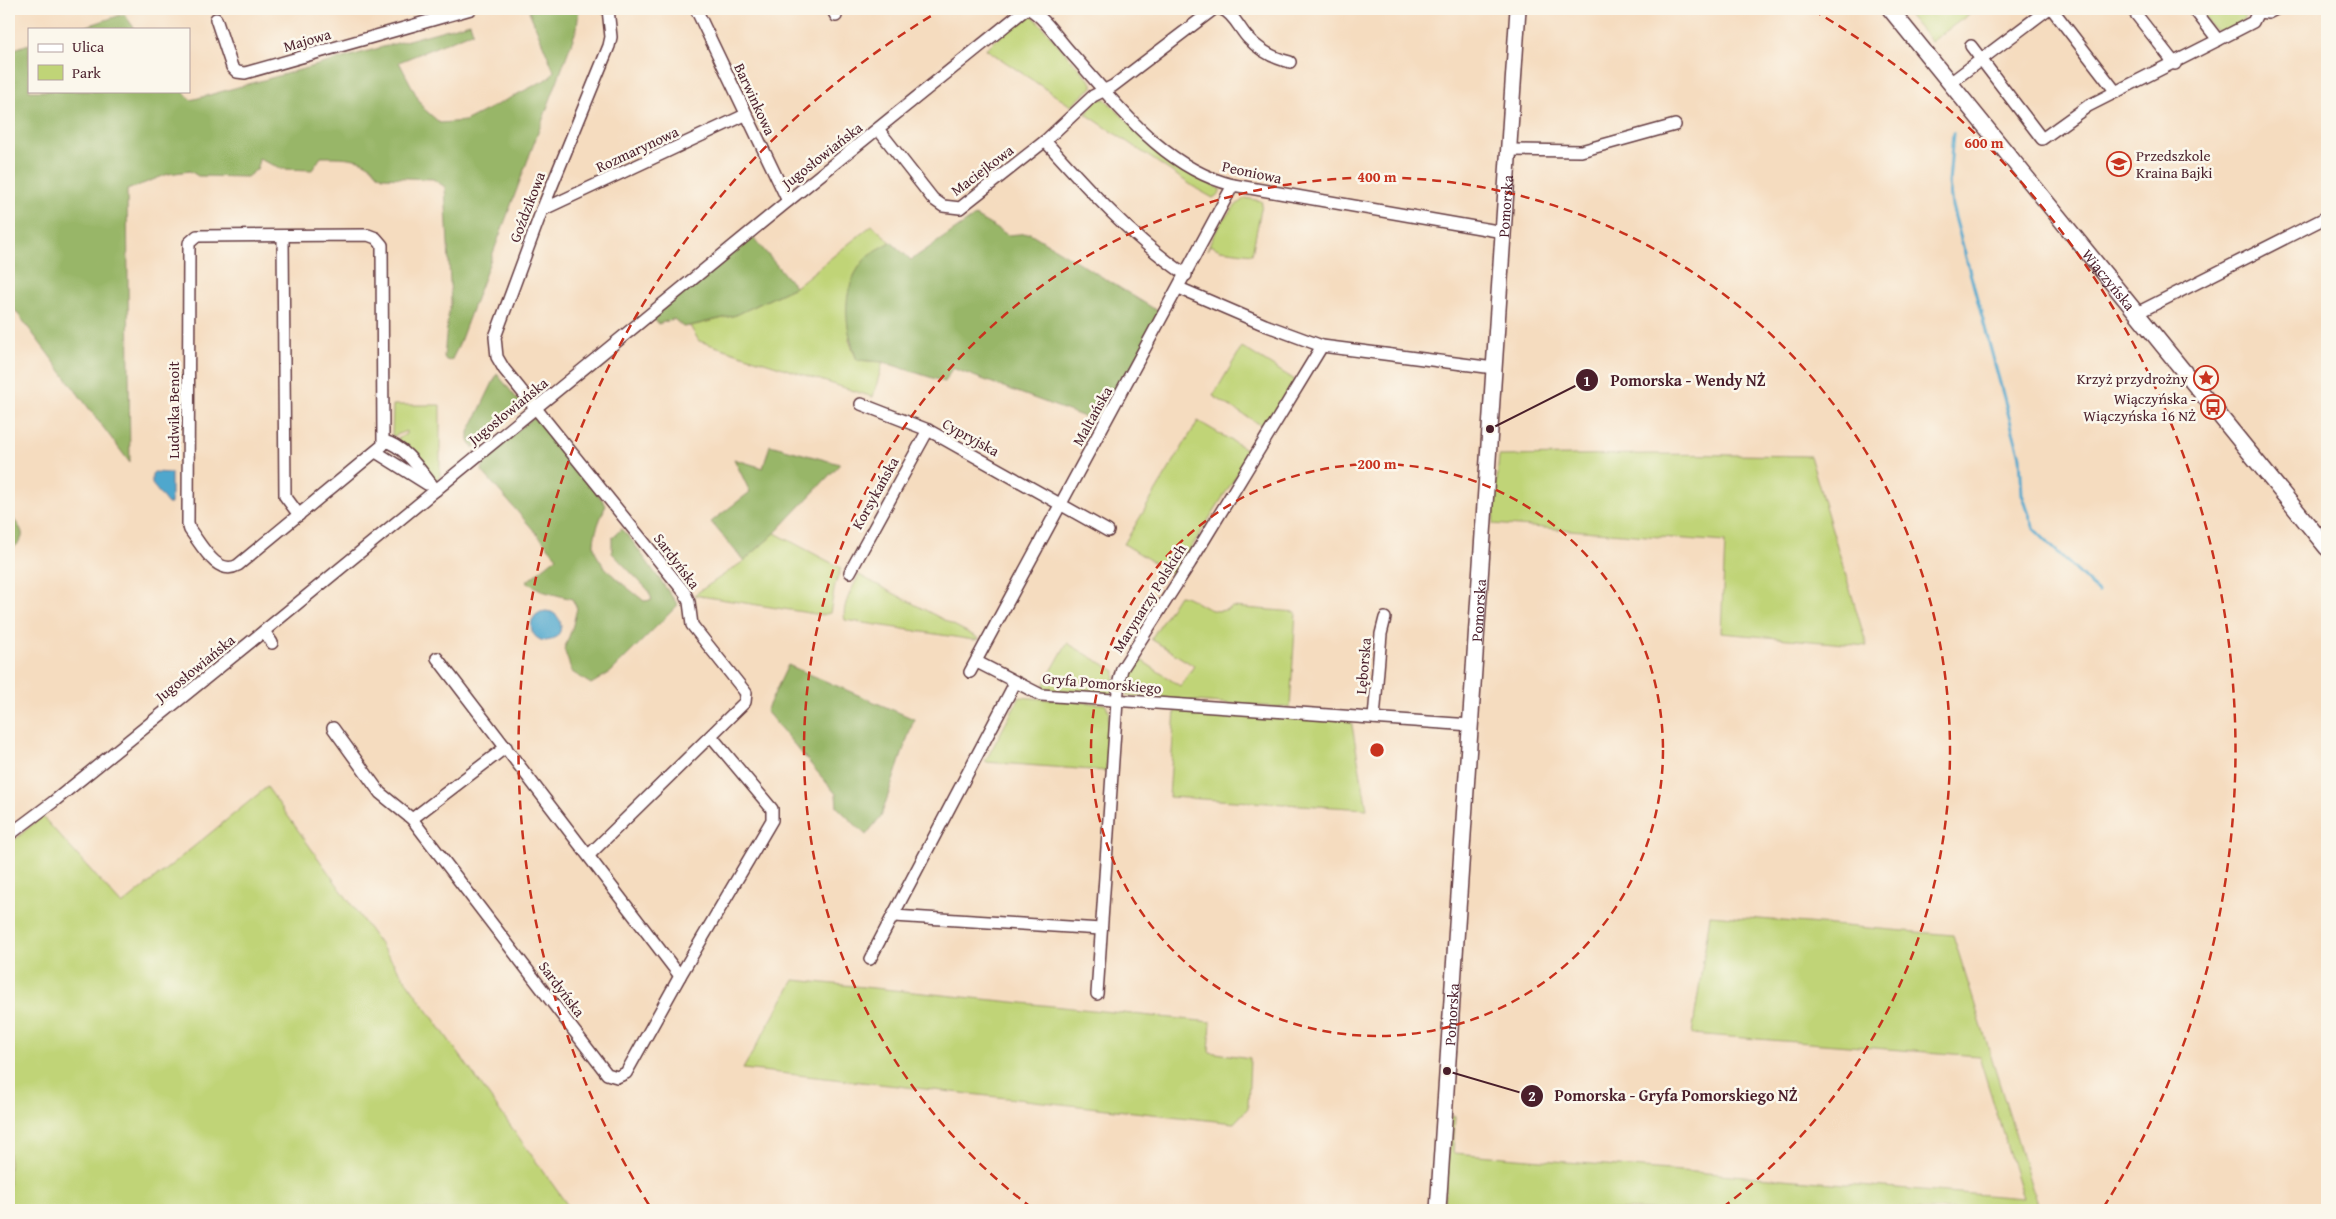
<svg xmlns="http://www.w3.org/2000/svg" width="2336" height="1219" viewBox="0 0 2336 1219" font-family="'Gentium Book Plus',serif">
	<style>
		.green { fill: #c0d477; stroke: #857a51 }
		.forest { fill: #98b668; stroke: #716a4a }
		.water { fill: #50a7cd; stroke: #4d637c }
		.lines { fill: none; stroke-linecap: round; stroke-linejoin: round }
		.stream { stroke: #50a7cd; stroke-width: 3 }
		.minor-casing { stroke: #643b41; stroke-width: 14 }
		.tertiary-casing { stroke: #643b41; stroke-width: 18 }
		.minor { stroke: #fff; stroke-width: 11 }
		.tertiary { stroke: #fff; stroke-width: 15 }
		.ring { fill: none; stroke: #c8321e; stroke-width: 2.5; stroke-dasharray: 9 6 }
		.labels { text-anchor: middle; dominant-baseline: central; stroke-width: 5; stroke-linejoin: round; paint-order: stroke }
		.street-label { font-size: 15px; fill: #4a1f2b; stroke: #fbf7ec }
		.poi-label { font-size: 15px; fill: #4a1f2b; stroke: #fbf7ec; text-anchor: end }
		.centre { fill: #c8321e; stroke: #fbf7ec; stroke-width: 2.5 }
		.ring-label { font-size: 15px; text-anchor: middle; font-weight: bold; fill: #c8321e; stroke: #fbf7ec; stroke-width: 5; stroke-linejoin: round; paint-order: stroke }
		.leader { fill: none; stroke: #4a1f2b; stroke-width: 2 }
		.callout-dot { fill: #4a1f2b; stroke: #fbf7ec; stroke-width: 2 }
		.mark-label { font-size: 15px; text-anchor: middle; font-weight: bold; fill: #fff }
		.callout-label { font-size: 16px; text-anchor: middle; font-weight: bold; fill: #4a1f2b; stroke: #fbf7ec; stroke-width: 5; stroke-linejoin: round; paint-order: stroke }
	</style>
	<rect width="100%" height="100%" fill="#fbf7ec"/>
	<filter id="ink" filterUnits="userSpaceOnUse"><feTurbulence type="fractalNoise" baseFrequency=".02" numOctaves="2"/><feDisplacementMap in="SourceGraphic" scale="10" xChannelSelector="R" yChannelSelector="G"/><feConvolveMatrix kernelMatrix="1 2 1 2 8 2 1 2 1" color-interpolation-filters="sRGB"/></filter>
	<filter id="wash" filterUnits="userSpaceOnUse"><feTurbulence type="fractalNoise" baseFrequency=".0096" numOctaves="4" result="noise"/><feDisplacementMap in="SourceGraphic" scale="20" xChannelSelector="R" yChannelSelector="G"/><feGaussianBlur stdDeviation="1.12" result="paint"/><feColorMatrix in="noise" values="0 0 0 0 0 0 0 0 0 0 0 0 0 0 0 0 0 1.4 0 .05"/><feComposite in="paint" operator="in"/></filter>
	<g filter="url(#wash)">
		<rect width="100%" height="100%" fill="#f5dcbf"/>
		<g class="green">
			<path d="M1903 9H1976L1931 42Z"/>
			<path d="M2199 9H2246C2249 20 2227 37 2216 30 2209 26 2204 15 2199 9Z"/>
			<path d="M1029 14 1034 17 1092 83V87L1071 106 986 49 1023 16Z"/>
			<path d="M1101 99H1105L1160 154 1174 164 1220 189V193L1213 198 1197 189 1086 114 1096 100Z"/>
			<path d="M1245 198 1261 201 1262 204 1252 254 1220 250 1210 245 1207 250C1215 230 1227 211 1245 198Z"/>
			<path d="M872 225 891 242 869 256 849 340 857 360 883 362 873 397 699 341 690 326 736 315 795 287Z"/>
			<path d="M1242 347 1295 380 1264 427 1213 396Z"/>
			<path d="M393 405H440V476L435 481 405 446 396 440 406 434V431L392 437Z"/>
			<path d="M1198 421 1251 452 1174 575 1124 544Z"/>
			<path d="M1653 454 1810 456 1867 646 1721 633 1725 542 1493 524 1499 456Z"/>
			<path d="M775 533 841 568 835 585 830 613 822 615 694 595 744 561Z"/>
			<path d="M859 575 980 639 974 640 845 620C841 606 853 588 859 575Z"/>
			<path d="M1179 595C1196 596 1209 620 1232 607L1296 612 1290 708 1126 696V680L1138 658 1180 686 1194 666 1151 639Z"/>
			<path d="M1067 643 1115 671 1113 691 1108 694 1051 691 1043 689 1044 684Z"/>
			<path d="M1020 697 1105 704 1109 711 1106 771 985 762Z"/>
			<path d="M1175 709 1351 720 1367 809 1169 797Z"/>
			<path d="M267 787 571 1210H9V845L42 816 122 905Z"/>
			<path d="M1710 915 1953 935 2039 1210H1444L1450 1117 1455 1116 1453 1153 2023 1198 1979 1056 1692 1034Z"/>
			<path d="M794 980 1211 1022 1209 1052 1250 1058 1248 1108 1234 1123 743 1069Z"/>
		</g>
		<g class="forest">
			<path d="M534 9H579L577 28 458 347 451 361 446 360 444 357 448 315 451 302 445 187 433 179 383 177C374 173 376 169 369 165 356 156 336 157 321 157L312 170 283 169 259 159 257 169 247 177 198 176 190 171 168 174 127 190 130 463 9 302V51L29 44V91H183L191 100 470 23 473 32 399 62 423 108 440 123 465 121 549 78 554 71 529 11Z"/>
			<path d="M124 14 135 29H78Z"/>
			<path d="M975 216 1008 235 1030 233 1161 313 1101 423 952 368 945 382 883 362 857 360C844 325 839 286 868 256 874 251 884 246 891 242L911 260Z"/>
			<path d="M752 236 795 287 736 315 690 326 683 327 674 319 658 324 654 319 655 315Z"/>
			<path d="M497 374 523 406 473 448 469 441V432Z"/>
			<path d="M539 417 606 505C601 517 595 530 594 543 593 565 629 588 644 601L652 600 648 590 612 553V538L621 529 630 538 678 605 611 672 591 684 572 672 564 649 572 629 577 608 572 599 545 592 526 582 557 557 482 471 484 459 491 451 532 419Z"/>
			<path d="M770 445 840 464 775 533 744 561 711 522 750 492 734 459 763 468Z"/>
			<path d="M9 513C23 532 30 535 9 552Z"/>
			<path d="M788 665 914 719 881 816 866 835 837 807 836 794 766 711Z"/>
		</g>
		<g class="water">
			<path d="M154 472 171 473V504H168L152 484V474Z"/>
			<circle cx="546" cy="626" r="15"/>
		</g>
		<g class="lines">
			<path class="stream" d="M1953 133 1949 183 1952 206 2020 457 2022 494 2034 529 2098 592"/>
		</g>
	</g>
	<g filter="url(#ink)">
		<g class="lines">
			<defs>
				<g id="minor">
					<path d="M696 9 788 201"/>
					<path d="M832 9 836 16"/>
					<path d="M1029 9C1045 18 1058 39 1071 53 1117 104 1163 168 1233 185L1503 232"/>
					<path d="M1221 9C1233 12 1240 30 1248 38 1260 51 1273 58 1290 62"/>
					<path d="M2052 9 2116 92"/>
					<path d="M2132 9 2175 64"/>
					<path d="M216 19 232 67 237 72 245 73 471 9"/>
					<path d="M2218 40 2253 22 2258 12 2268 13 2276 9"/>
					<path d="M1971 46 2042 139 2088 106 2218 40 2194 9"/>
					<path d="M1950 83 2048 9"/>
					<path d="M878 129 933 199 943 206 960 208 1045 141 1093 96 1113 86 1214 9"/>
					<path d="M1045 141C1089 190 1131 237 1186 275"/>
					<path d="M1509 150 1581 151 1675 125"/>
					<path d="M542 210 745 115"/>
					<path d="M368 235 376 238 382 245 383 445 238 565C217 577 201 544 190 530L188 524 189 243 197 236Z"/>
					<path d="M283 237 285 496 299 515"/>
					<path d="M1179 288 1265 325 1322 346 1494 368"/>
					<path d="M2137 313 2327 217"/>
					<path d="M861 404 928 430 1108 531"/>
					<path d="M384 441C407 447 421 472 436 490"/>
					<path d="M376 452 427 484"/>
					<path d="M850 572 928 430"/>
					<path d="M264 631 272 643"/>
					<path d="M437 658 680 976"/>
					<path d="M977 662 1041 695 1471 725"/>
					<path d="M970 672 1233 185"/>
					<path d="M1374 718 1381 634 1385 618"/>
					<path d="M333 728 380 793 412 819 607 1074 617 1077 626 1073 680 976 772 820V809L711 736"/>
					<path d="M412 819 506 747"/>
					<path d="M9 835 53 802 264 631 788 201 1026 9"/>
					<path d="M589 855 745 702 746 693 692 625 689 602 685 593 504 369 497 357 495 337 542 210 609 46 611 37 608 9"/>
					<path d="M894 916 1101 929"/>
					<path d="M870 959 1015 683"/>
					<path d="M1097 994 1117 701 1119 681 1122 669 1190 563 1322 346"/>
				</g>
				<g id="tertiary">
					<path id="s1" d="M1890 9 2327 548"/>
					<path id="s2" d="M1438 1210 1518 9"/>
				</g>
			</defs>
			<use href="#minor" class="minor-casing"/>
			<use href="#tertiary" class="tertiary-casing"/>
			<use href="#minor" class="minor"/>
			<use href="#tertiary" class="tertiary"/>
		</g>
	</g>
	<g class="ring">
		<circle cx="1377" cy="750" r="286"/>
		<path d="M1032 1208A573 573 0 1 1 1722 1208"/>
		<path d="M649 1205A859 859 0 0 1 941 10M1813 10A859 859 0 0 1 2105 1205"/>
	</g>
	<defs>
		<symbol id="school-ring" viewBox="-11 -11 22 22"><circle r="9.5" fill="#fbf7ec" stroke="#c8321e" stroke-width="1.5"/><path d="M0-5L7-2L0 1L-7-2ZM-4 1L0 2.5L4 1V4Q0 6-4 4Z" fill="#c8321e"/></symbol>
		<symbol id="sight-ring" viewBox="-11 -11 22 22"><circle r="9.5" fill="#fbf7ec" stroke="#c8321e" stroke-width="1.5"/><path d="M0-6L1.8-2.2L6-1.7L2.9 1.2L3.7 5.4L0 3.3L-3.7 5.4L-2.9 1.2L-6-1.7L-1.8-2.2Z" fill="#c8321e"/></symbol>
		<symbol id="bus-ring" viewBox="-11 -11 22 22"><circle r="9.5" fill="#fbf7ec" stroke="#c8321e" stroke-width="1.5"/><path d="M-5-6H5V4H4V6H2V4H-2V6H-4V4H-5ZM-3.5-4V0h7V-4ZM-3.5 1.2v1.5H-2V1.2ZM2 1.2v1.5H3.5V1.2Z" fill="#c8321e"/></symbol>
	</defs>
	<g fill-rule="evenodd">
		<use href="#school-ring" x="2105" y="150" width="28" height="28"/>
		<use href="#sight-ring" x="2192" y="364" width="28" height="28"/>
		<use href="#bus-ring" x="2199" y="393" width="28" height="28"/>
	</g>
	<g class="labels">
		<g class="street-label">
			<text transform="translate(307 40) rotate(-16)">Majowa</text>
			<text transform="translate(755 99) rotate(65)">Barwinkowa</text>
			<text transform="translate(637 149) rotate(-25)">Rozmarynowa</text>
			<text transform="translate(822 155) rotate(-38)">Jugosłowiańska</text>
			<text transform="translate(982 170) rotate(-37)">Maciejkowa</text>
			<text transform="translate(1252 172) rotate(12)">Peoniowa</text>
			<text stroke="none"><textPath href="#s2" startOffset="1006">Pomorska</textPath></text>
			<text transform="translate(527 207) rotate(-69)">Goździkowa</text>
			<text stroke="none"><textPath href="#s1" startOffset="348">Wiączyńska</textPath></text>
			<text transform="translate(173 410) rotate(-90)">Ludwika Benoit</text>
			<text transform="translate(508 411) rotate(-39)">Jugosłowiańska</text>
			<text transform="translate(1092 416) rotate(-61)">Maltańska</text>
			<text transform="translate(971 437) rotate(29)">Cypryjska</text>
			<text transform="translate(875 493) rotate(-61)">Korsykańska</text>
			<text transform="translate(677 561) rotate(53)">Sardyńska</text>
			<text transform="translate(1149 598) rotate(-58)">Marynarzy Polskich</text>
			<text stroke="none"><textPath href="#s2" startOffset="601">Pomorska</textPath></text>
			<text transform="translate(1363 666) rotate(-85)">Lęborska</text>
			<text transform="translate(195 668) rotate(-39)">Jugosłowiańska</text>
			<text transform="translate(1102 683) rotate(5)">Gryfa Pomorskiego</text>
			<text transform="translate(562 989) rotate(53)">Sardyńska</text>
			<text stroke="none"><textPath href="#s2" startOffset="196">Pomorska</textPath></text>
		</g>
		<g class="poi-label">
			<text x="2136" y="155" text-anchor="start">Przedszkole<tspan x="2136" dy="17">Kraina Bajki</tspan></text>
			<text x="2188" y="378">Krzyż przydrożny</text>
			<text x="2196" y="398">Wiączyńska -<tspan x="2196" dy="17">Wiączyńska 16 NŻ</tspan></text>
		</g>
	</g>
	<circle cx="1377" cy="750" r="8" class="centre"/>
	<g class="ring-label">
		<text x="1984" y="148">600 m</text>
		<text x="1377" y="182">400 m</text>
		<text x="1377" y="469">200 m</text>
	</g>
	<path class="leader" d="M1490 429L1587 380M1447 1071L1532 1096"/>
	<g class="callout-dot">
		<circle cx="1490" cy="429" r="5"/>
		<circle cx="1447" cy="1071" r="5"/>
		<circle cx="1587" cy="380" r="12"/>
		<circle cx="1532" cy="1096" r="12"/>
	</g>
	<g class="mark-label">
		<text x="1587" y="386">1</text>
		<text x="1532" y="1101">2</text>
	</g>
	<g class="callout-label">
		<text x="1688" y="386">Pomorska - Wendy NŻ</text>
		<text x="1676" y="1101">Pomorska - Gryfa Pomorskiego NŻ</text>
	</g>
	<rect width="2336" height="1219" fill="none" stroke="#fbf7ec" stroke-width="30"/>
	<rect x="28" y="28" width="162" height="65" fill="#fbf7ec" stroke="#b4a19f"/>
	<rect x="38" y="44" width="25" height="8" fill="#ffffff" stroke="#b4a19f"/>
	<text x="72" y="52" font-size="15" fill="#4a1f2b">Ulica</text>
	<rect x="38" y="65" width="25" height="15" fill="#c0d477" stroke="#b4a19f"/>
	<text x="72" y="78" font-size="15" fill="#4a1f2b">Park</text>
</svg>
